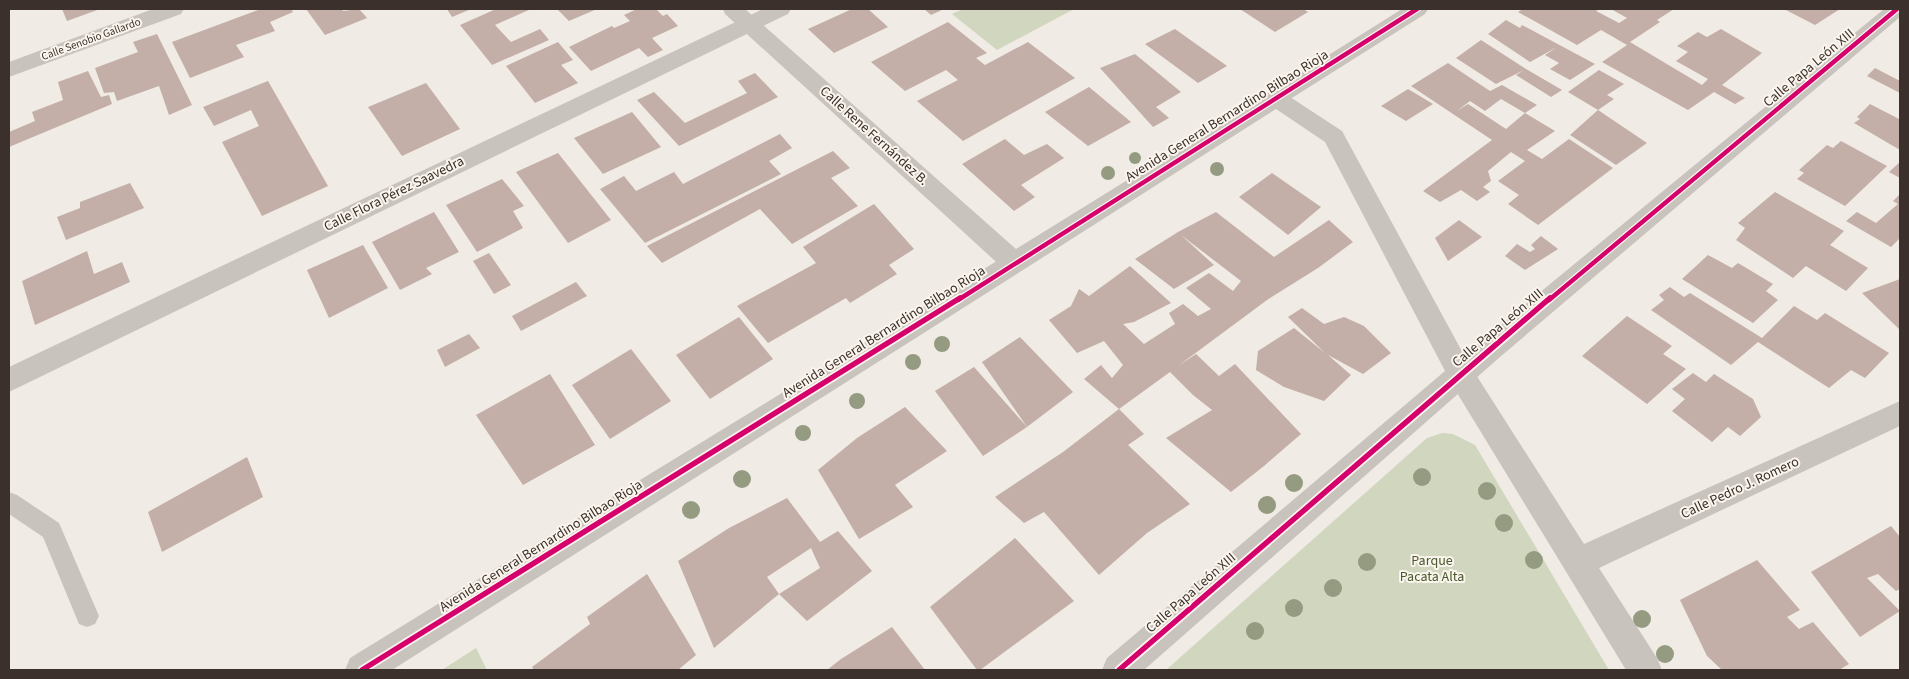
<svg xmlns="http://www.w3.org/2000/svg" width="1909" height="679" viewBox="0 0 1909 679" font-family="'Source Sans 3',sans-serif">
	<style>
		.green { fill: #d1d6bf }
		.building { fill: #c3afa7 }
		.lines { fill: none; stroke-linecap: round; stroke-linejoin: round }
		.service { fill: #c9c3be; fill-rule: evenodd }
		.minor { fill: #c9c3be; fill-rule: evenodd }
		.tertiary { fill: #c9c3be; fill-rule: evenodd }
		.cycleway-far1-casing { stroke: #fbf5ee; stroke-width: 7 }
		.cycleway-casing { stroke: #fbf5ee; stroke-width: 9 }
		.cycleway-far1 { stroke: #d6006c; stroke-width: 4.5 }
		.cycleway { stroke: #d6006c; stroke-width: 5.5 }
		.tree { fill: #959b80 }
		.labels { text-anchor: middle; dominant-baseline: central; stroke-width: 4; stroke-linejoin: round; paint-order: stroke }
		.far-street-label { font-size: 11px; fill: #3b302b; stroke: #fbf5ee }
		.street-label { font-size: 14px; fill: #3b302b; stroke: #fbf5ee }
		.park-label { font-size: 14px; fill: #4a5a2e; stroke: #fbf5ee }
	</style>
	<rect width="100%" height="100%" fill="#f0ebe5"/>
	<g class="green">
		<path d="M963 9H1074L997 50 952 14Z"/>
		<path d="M1442 433 1453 434 1475 445 1609 670H1166L1427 438Z"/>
		<path d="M476 648 487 670H442Z"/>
	</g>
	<g class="building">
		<path d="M62 9H100L67 21Z"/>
		<path d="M261 9H291L293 12 270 22 275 31 236 45 244 57 190 78 172 42Z"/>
		<path d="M306 9H342L343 11 359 9 367 18 325 35Z"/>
		<path d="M447 9H471L452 17Z"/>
		<path d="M496 9H531L495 25 511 42 540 29 549 40 492 65 460 25Z"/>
		<path d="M557 9H597L569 21Z"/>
		<path d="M637 9H656L663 16 667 14 678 26 652 38 663 50 648 57 639 48 591 71 569 47 612 26 614 28 630 21 624 15Z"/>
		<path d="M852 9H868L888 27 834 53 808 29Z"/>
		<path d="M924 9H944L931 15Z"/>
		<path d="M1240 9H1303L1308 12 1275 32Z"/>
		<path d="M1523 9H1600L1596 11 1619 23 1627 18 1611 9H1674L1657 20 1660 22 1630 42 1702 85 1708 79 1676 61 1688 52 1677 46 1698 32 1707 37 1721 29 1762 53 1722 85 1745 98 1735 104 1714 92 1688 110 1602 62 1627 45 1601 30 1577 45 1518 12Z"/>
		<path d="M1784 9H1840L1815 25Z"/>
		<path d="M1506 20 1520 28 1522 25 1595 64 1570 80 1550 69 1559 63 1545 55 1557 47 1530 62 1488 34Z"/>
		<path d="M948 22 987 53 976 58 985 65 1028 42 1075 78 963 141 917 101 958 80 946 70 905 91 871 62Z"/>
		<path d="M1175 29 1227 66 1198 83 1145 44Z"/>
		<path d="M157 34 192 105 169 115 159 86 117 101 114 92 104 93 95 68 138 52 133 42Z"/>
		<path d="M1481 40 1526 69 1562 90 1551 97 1516 75 1524 70 1496 84 1456 58Z"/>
		<path d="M558 42 573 60 561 65 578 83 535 103 506 66Z"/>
		<path d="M1135 54 1181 92 1156 107 1169 118 1153 127 1100 68Z"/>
		<path d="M1448 63 1490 91 1502 85 1537 105 1525 113 1501 99 1485 111 1470 101 1457 111 1468 104 1506 129 1525 113 1555 131 1527 150 1542 159 1569 139 1613 168 1538 225 1508 204 1519 195 1498 181 1525 161 1511 152 1488 171 1491 181 1483 187 1490 192 1477 201 1461 190 1440 202 1423 191 1492 140 1411 86Z"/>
		<path d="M1875 68 1900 81V93L1867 76Z"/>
		<path d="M1599 70 1624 84 1607 95 1614 99 1598 110 1568 92Z"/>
		<path d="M88 71 101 97 109 95 112 104 9 147V132L35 121 32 112 63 100 58 82Z"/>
		<path d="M755 73 778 97 679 146 637 100 654 92 685 123 747 93 738 81Z"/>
		<path d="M268 81 328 186 262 216 222 142 259 126 251 110 214 126 203 107Z"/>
		<path d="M426 83 460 129 402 156 368 107Z"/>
		<path d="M1089 87 1131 122 1088 146 1045 112Z"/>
		<path d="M1408 89 1433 104 1406 121 1381 106Z"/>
		<path d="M1870 104 1899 119 1900 118V150L1854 123 1860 119 1857 117Z"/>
		<path d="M1598 110 1647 143 1616 165 1570 135Z"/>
		<path d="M632 112 661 147 603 174 574 138Z"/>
		<path d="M780 134 792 148 769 161 781 174 645 243 600 189 624 176 636 191 674 172 683 184Z"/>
		<path d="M1005 139 1024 155 1047 144 1064 158 1021 185 1035 197 1014 211 962 164Z"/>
		<path d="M1841 141 1887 166 1845 206 1797 179 1804 173 1799 170 1827 145 1833 148Z"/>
		<path d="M833 151 850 168 831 178 858 206 792 244 760 209 662 263 647 246Z"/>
		<path d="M558 153 611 220 568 243 516 172Z"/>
		<path d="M1900 162V178L1889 172Z"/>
		<path d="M1272 173 1321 207 1288 235 1239 197Z"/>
		<path d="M502 179 524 206 513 211 523 228 477 252 446 205Z"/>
		<path d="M130 183 144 208 66 240 57 217 80 208V202Z"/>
		<path d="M1775 192 1844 231 1830 245 1868 268 1846 291 1806 266 1793 278 1736 240 1745 228 1738 223Z"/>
		<path d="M1900 194V238L1891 247 1846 221 1857 212 1876 223 1898 204 1893 201Z"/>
		<path d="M874 204 914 249 889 265 897 274 850 303 846 298 768 343 737 306 816 263 803 247Z"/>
		<path d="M434 212 459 252 426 268 432 274 400 290 372 242Z"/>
		<path d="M1216 212 1274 257 1329 220 1353 242 1318 268 1267 300 1178 366 1196 354 1219 376 1235 364 1301 434 1264 466 1231 492 1166 438 1212 410 1193 395 1170 372 1119 409 1084 379 1101 365 1112 378 1123 365 1104 341 1077 353 1049 320 1071 306 1079 289 1089 296 1130 266 1171 303 1134 322 1123 324 1144 344 1175 324 1169 313 1183 304 1198 316 1211 309 1186 288 1209 273 1233 291 1241 281 1181 235 1214 265 1174 289 1135 259 1178 232Z"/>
		<path d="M1459 220 1482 237 1448 261 1435 238Z"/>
		<path d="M1541 236 1558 249 1525 270 1505 256 1517 244 1530 252 1535 249 1531 245Z"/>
		<path d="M363 245 388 288 329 318 307 270Z"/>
		<path d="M87 251 94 274 122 262 130 282 35 325 22 281Z"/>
		<path d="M489 253 511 285 494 294 473 261Z"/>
		<path d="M1708 255 1732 268 1738 263 1773 284 1766 291 1778 300 1753 323 1682 279Z"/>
		<path d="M1900 279V330L1862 293Z"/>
		<path d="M576 282 587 296 521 331 512 316Z"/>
		<path d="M1670 287 1684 297 1690 293 1762 338 1794 306 1817 320 1825 313 1889 353 1865 378 1851 370 1829 388 1758 342 1731 365 1651 310 1664 300 1659 295Z"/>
		<path d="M1302 308 1324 324 1344 317 1364 326 1391 353 1363 374 1328 355 1351 375 1324 401 1284 387 1256 370 1258 351 1294 328 1325 353 1288 317Z"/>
		<path d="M1627 316 1672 346 1663 354 1686 369 1647 404 1582 356Z"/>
		<path d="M739 317 773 359 710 399 676 355Z"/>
		<path d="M469 334 480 348 445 367 437 350Z"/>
		<path d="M1020 337 1073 392 1027 427 982 362Z"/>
		<path d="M631 349 671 401 610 439 572 385Z"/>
		<path d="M974 367 1027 427 983 456 935 391Z"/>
		<path d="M1693 373 1706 382 1714 374 1753 399 1761 417 1740 436 1728 427 1712 442 1672 411 1685 399 1672 389Z"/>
		<path d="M550 374 595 445 523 485 476 415Z"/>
		<path d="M905 407 947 451 895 485 913 507 859 539 818 470 857 438Z"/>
		<path d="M1119 409 1144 434 1128 445 1190 504 1147 533 1099 575 1044 512 1024 523 995 497 1063 452Z"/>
		<path d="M247 457 263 497 162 552 148 512Z"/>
		<path d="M787 498 820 542 838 531 872 571 807 621 779 594 820 568 811 548 767 577 779 594 714 648 678 561 729 528Z"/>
		<path d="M1891 526 1900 537V589L1896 591 1878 574 1867 578 1900 611 1860 637 1811 572Z"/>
		<path d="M1015 538 1074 601 980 670H977L930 607Z"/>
		<path d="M1757 560 1800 610 1787 617 1799 629 1813 622 1849 664 1839 670H1722L1707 656 1680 600Z"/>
		<path d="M647 574 696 655 678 670H534L532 667 590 624 587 617Z"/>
		<path d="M892 627 925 670H827L841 659Z"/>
	</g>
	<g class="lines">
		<path class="service" d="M9 492 17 495 59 523 99 616 95 624 87 627 79 624 43 537 9 514Z"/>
		<g class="minor">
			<path d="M153 9H184L181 14 9 77V62Z"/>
			<path d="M763 9H791L788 14 9 392V367Z"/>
			<path d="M1402 9H1428L1425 14 1284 103 1276 106 1268 103 1265 98 1268 93Z"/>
			<path d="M1014 253 1023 256 1027 263 1023 270 392 670H345L350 658 1005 256Z"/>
			<path d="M1461 363 1471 367 1584 544 1900 401V426L1599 568 1657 658 1662 670H1626L1451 383 1447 375 1451 367Z"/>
		</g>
		<path class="tertiary" d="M723 9H745L1016 249 1268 93 1276 90 1284 93 1342 131 1464 355 1884 9H1900V17L1500 357 1144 670H1102L1107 658 1445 371 1325 142 1276 109 1023 270 1014 273 1005 270 725 14Z"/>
		<defs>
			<g id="cycleway-far1">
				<path d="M958 300 1417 9"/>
				<path d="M1549 300 1897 9"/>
			</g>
			<g id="cycleway">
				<path d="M362 670 960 298"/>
				<path d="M1119 670 1550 298"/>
			</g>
		</defs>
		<use href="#cycleway-far1" class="cycleway-far1-casing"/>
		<use href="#cycleway" class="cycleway-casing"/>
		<use href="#cycleway-far1" class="cycleway-far1"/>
		<use href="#cycleway" class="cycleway"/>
	</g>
	<g class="tree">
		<circle cx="1135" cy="158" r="6"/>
		<circle cx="1217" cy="169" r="7"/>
		<circle cx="1108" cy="173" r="7"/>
		<circle cx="942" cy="344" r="8"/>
		<circle cx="913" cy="362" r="8"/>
		<circle cx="857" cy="401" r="8"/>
		<circle cx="803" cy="433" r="8"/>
		<circle cx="1422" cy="477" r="9"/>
		<circle cx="742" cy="479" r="9"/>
		<circle cx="1294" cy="483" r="9"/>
		<circle cx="1487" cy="491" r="9"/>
		<circle cx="1267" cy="505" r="9"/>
		<circle cx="691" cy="510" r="9"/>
		<circle cx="1504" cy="523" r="9"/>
		<circle cx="1534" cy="560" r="9"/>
		<circle cx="1367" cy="562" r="9"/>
		<circle cx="1333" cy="588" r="9"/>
		<circle cx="1294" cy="608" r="9"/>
		<circle cx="1642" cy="619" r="9"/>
		<circle cx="1255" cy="631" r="9"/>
		<circle cx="1665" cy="654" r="9"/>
	</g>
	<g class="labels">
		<g class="far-street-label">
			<text transform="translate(91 39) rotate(-20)">Calle Senobio Gallardo</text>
		</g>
		<g class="street-label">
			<text transform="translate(1809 68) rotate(-40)">Calle Papa León XIII</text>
			<text transform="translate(1227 116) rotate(-32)">Avenida General Bernardino Bilbao Rioja</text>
			<text transform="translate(874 136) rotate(42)">Calle Rene Fernández B.</text>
			<text transform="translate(394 194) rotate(-26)">Calle Flora Pérez Saavedra</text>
			<text transform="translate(1498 328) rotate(-40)">Calle Papa León XIII</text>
			<text transform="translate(884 332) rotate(-32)">Avenida General Bernardino Bilbao Rioja</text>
			<text transform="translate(1740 488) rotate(-25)">Calle Pedro J. Romero</text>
			<text transform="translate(541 546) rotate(-32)">Avenida General Bernardino Bilbao Rioja</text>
			<text transform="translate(1191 593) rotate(-41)">Calle Papa León XIII</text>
		</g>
		<g class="park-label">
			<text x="1432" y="561">Parque<tspan x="1432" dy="16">Pacata Alta</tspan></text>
		</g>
	</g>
	<rect width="1909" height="679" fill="none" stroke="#3b302b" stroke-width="20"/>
</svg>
